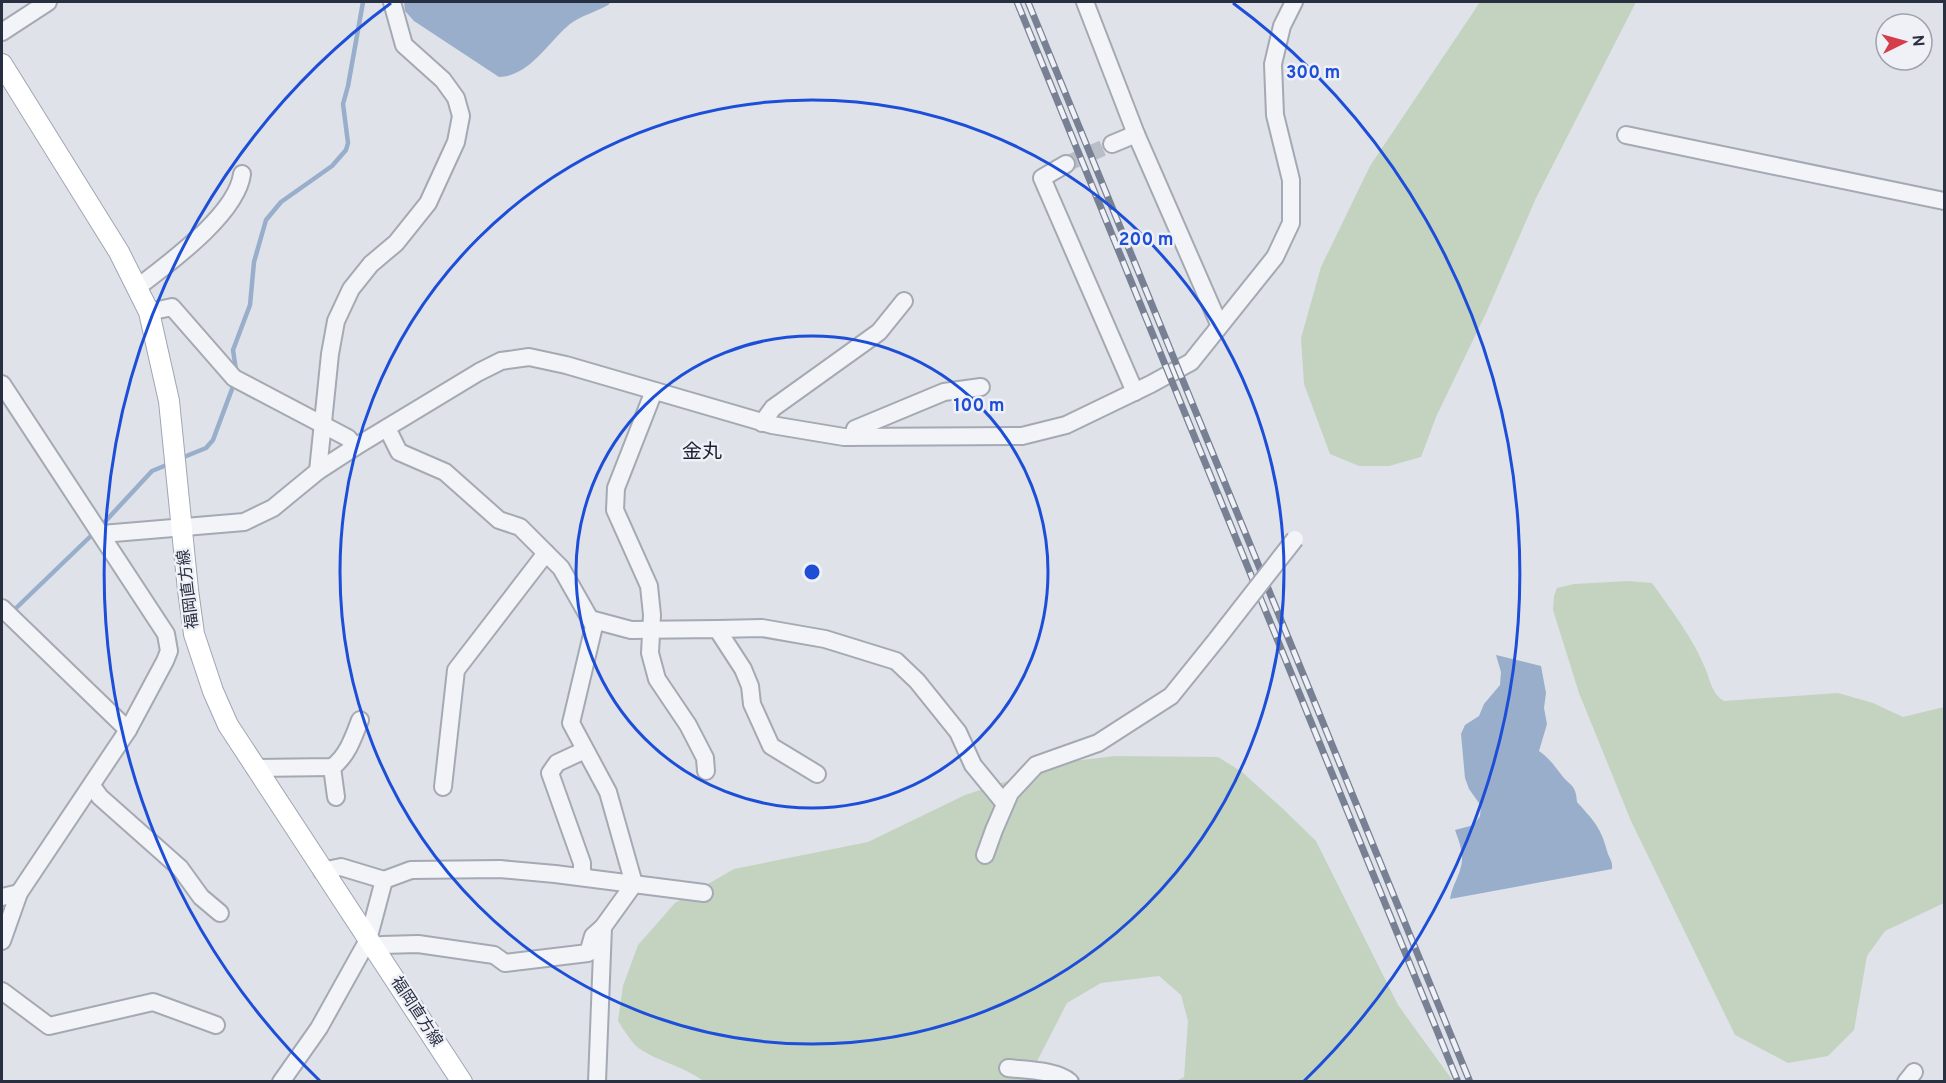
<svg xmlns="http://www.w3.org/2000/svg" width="1946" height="1083" viewBox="0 0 1946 1083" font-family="Overpass,'Noto Sans JP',sans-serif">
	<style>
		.green { fill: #c4d3c0 }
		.water { fill: #98aecb }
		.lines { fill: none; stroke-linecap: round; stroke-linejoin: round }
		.stream { stroke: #98aecb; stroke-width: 4.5 }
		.minor-tunnel { stroke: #babec7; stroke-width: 16; stroke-dasharray: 16 8; stroke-linecap: butt }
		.minor-casing { stroke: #a4a9b3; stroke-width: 20 }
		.major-casing { stroke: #9ea6b5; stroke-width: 22 }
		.minor { stroke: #f2f4f7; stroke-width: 16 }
		.major { stroke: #fff; stroke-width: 20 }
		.rail-casing { stroke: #788193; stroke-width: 7 }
		.rail { stroke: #eff1f7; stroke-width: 4.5; stroke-dasharray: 14; stroke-linecap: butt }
		.minor-bridge-casing { stroke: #a4a9b3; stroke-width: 20; stroke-linecap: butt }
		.minor-bridge { stroke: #f2f4f7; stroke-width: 16 }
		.ring { fill: none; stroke: #1d4ed8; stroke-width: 3 }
		.labels { text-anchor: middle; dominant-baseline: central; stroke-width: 5; stroke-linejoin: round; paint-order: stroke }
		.street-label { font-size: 16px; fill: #272f41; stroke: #eff1f7 }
		.quarter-label { font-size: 20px; fill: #192032; stroke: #eff1f7 }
		.centre { fill: #1d4ed8; stroke: #eff1f7; stroke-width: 3 }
		.ring-label { font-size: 18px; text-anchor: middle; font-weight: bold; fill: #1d4ed8; stroke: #eff1f7; stroke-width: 5; stroke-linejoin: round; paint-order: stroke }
	</style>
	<rect width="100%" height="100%" fill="#dfe2e9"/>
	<g class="green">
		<path d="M1480 2H1636L1536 198 1487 311 1436 417 1421 457 1389 466H1359L1330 454 1304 384 1301 338 1321 267 1370 166Z"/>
		<path d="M1628 581 1652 583C1672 611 1693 638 1706 670 1711 683 1712 694 1724 701L1838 693 1873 703 1903 717 1944 707V903L1885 931 1867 956 1854 1030 1828 1056 1788 1063 1735 1035 1631 821 1579 693 1553 610 1554 596 1557 588 1574 584Z"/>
		<path d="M1115 756 1218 757 1242 772 1282 808 1316 841 1398 1005 1453 1081H1176L1184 1077 1188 1021 1181 995 1159 976 1101 983 1067 1003 1031 1073V1081H703C685 1066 651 1060 635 1045 629 1038 623 1029 618 1021L623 986 638 945 675 903 734 869 868 842 965 795 1065 762Z"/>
	</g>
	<g class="water">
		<path d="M404 2H611L608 5C596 12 580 16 570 24 548 42 530 76 499 77L414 21 405 11Z"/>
		<path d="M1496 655 1541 666 1546 693 1544 708 1547 724 1539 751C1549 758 1553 764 1560 773 1569 786 1576 783 1577 802 1593 820 1601 827 1607 851 1609 858 1613 861 1612 869L1450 899C1452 887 1457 880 1460 870 1465 856 1460 844 1455 830L1474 825 1480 816 1481 806 1469 789 1465 778 1461 734 1465 725 1479 716 1484 704 1500 685 1501 672Z"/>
	</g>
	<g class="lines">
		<g class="stream">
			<path d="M236 370 233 350 250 305 254 262 266 220 281 202 332 166 346 150 348 143 343 104 348 86 363 2"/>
			<path d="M179 459 206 448 213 440 235 381"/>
			<path d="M101 526 152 471 169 464"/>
			<path d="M12 612 95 532"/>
		</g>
		<path class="minor-tunnel" d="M1066 164 1112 144"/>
		<defs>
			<g id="minor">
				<path d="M1085 2 1136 134 1219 324"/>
				<path d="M2 32 48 2"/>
				<path d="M1626 135 1944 201"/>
				<path d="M1112 144 1136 134"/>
				<path d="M1066 164 1042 178 1135 392"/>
				<path d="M138 287C169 263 237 214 242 174"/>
				<path d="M149 312 172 307 234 378 348 438 355 447"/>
				<path d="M2 384 166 634 169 651 165 661 128 730 19 893 2 941"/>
				<path d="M654 391 616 488 615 510 649 586 652 615 650 653 657 679 688 725 705 758 706 771"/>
				<path d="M762 423 773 408 879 332 904 301"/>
				<path d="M387 428 399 452 445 472 499 520 520 527 561 568 594 626 571 723 608 792 634 884 603 927 597 1082"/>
				<path d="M853 437 855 429 944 392 981 387"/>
				<path d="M318 471 330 354 336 321 351 289 371 264 396 243 428 203 456 142 461 116 456 98 443 80 404 45 392 2"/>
				<path d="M102 534 244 522 273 508 318 471 355 447 479 372 501 361 529 357 566 365 772 425 844 437 1022 436 1066 425 1151 384 1191 362 1275 257 1291 223V180L1275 115 1273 64 1282 26 1294 2"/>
				<path d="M2 608 128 730"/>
				<path d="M590 619 631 630 717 629 743 669 750 686 752 704 771 746 817 774"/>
				<path d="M717 629 762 628 825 639 896 661 917 681 958 732 973 765 1005 804"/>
				<path d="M332 767 336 797"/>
				<path d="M255 768 332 767C347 757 354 736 360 720"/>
				<path d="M92 786 100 797 180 868 201 897 220 913"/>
				<path d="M443 787 456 670 546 553"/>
				<path d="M985 855 994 830 1010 793 1036 765 1098 743 1171 696 1217 639"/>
				<path d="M322 871 341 867 384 880 411 870 500 869 555 874 704 893"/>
				<path d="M582 877V863L550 773 557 763 585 750"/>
				<path d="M2 897 19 893"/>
				<path d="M374 950 382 945 418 944 494 955 505 963 588 953 593 936 602 928"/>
				<path d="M2 991 49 1026 153 1002 216 1025"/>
				<path d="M1008 1068C1025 1070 1056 1070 1070 1082"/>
				<path d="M281 1082 319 1028 368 940 384 880"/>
				<path d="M1906 1082 1914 1072"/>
			</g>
			<path id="major" d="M2 64 119 252 149 312 169 401 188 590 194 634 213 691 228 725 462 1082"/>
		</defs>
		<use href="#minor" class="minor-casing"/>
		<use href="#major" class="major-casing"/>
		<use href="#minor" class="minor"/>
		<use href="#major" class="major"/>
		<defs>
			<g id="rail">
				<path d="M1017 2 1458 1082"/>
				<path d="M1028 2 1470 1082"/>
			</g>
		</defs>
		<use href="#rail" class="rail-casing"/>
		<use href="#rail" class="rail"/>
		<defs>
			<path id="minor-bridge" d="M1217 639 1295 539"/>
		</defs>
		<use href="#minor-bridge" class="minor-bridge-casing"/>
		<use href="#minor-bridge" class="minor-bridge"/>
	</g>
	<g class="ring">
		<circle cx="812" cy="572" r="236"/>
		<circle cx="812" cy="572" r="472"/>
		<path d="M320 1081A708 708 0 0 1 391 3M1233 3A708 708 0 0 1 1304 1081"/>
	</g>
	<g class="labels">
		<g class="street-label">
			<text transform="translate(189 589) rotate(-97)">福岡直方線</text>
			<text transform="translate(416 1012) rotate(57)">福岡直方線</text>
		</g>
		<g class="quarter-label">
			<text x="702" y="453">金丸</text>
		</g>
	</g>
	<circle cx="812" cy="572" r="9" class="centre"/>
	<g class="ring-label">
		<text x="1313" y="78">300 m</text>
		<text x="1146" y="245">200 m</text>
		<text x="979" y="411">100 m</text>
	</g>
	<rect width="1946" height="1083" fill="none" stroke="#272f41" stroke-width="6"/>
	<g transform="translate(1904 42) rotate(85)"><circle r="28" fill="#eff1f7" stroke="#9fa3ae" stroke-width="1.5"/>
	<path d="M0-4.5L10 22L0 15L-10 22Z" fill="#d53d4b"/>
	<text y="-9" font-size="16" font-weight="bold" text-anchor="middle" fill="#272f41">N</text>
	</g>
</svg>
